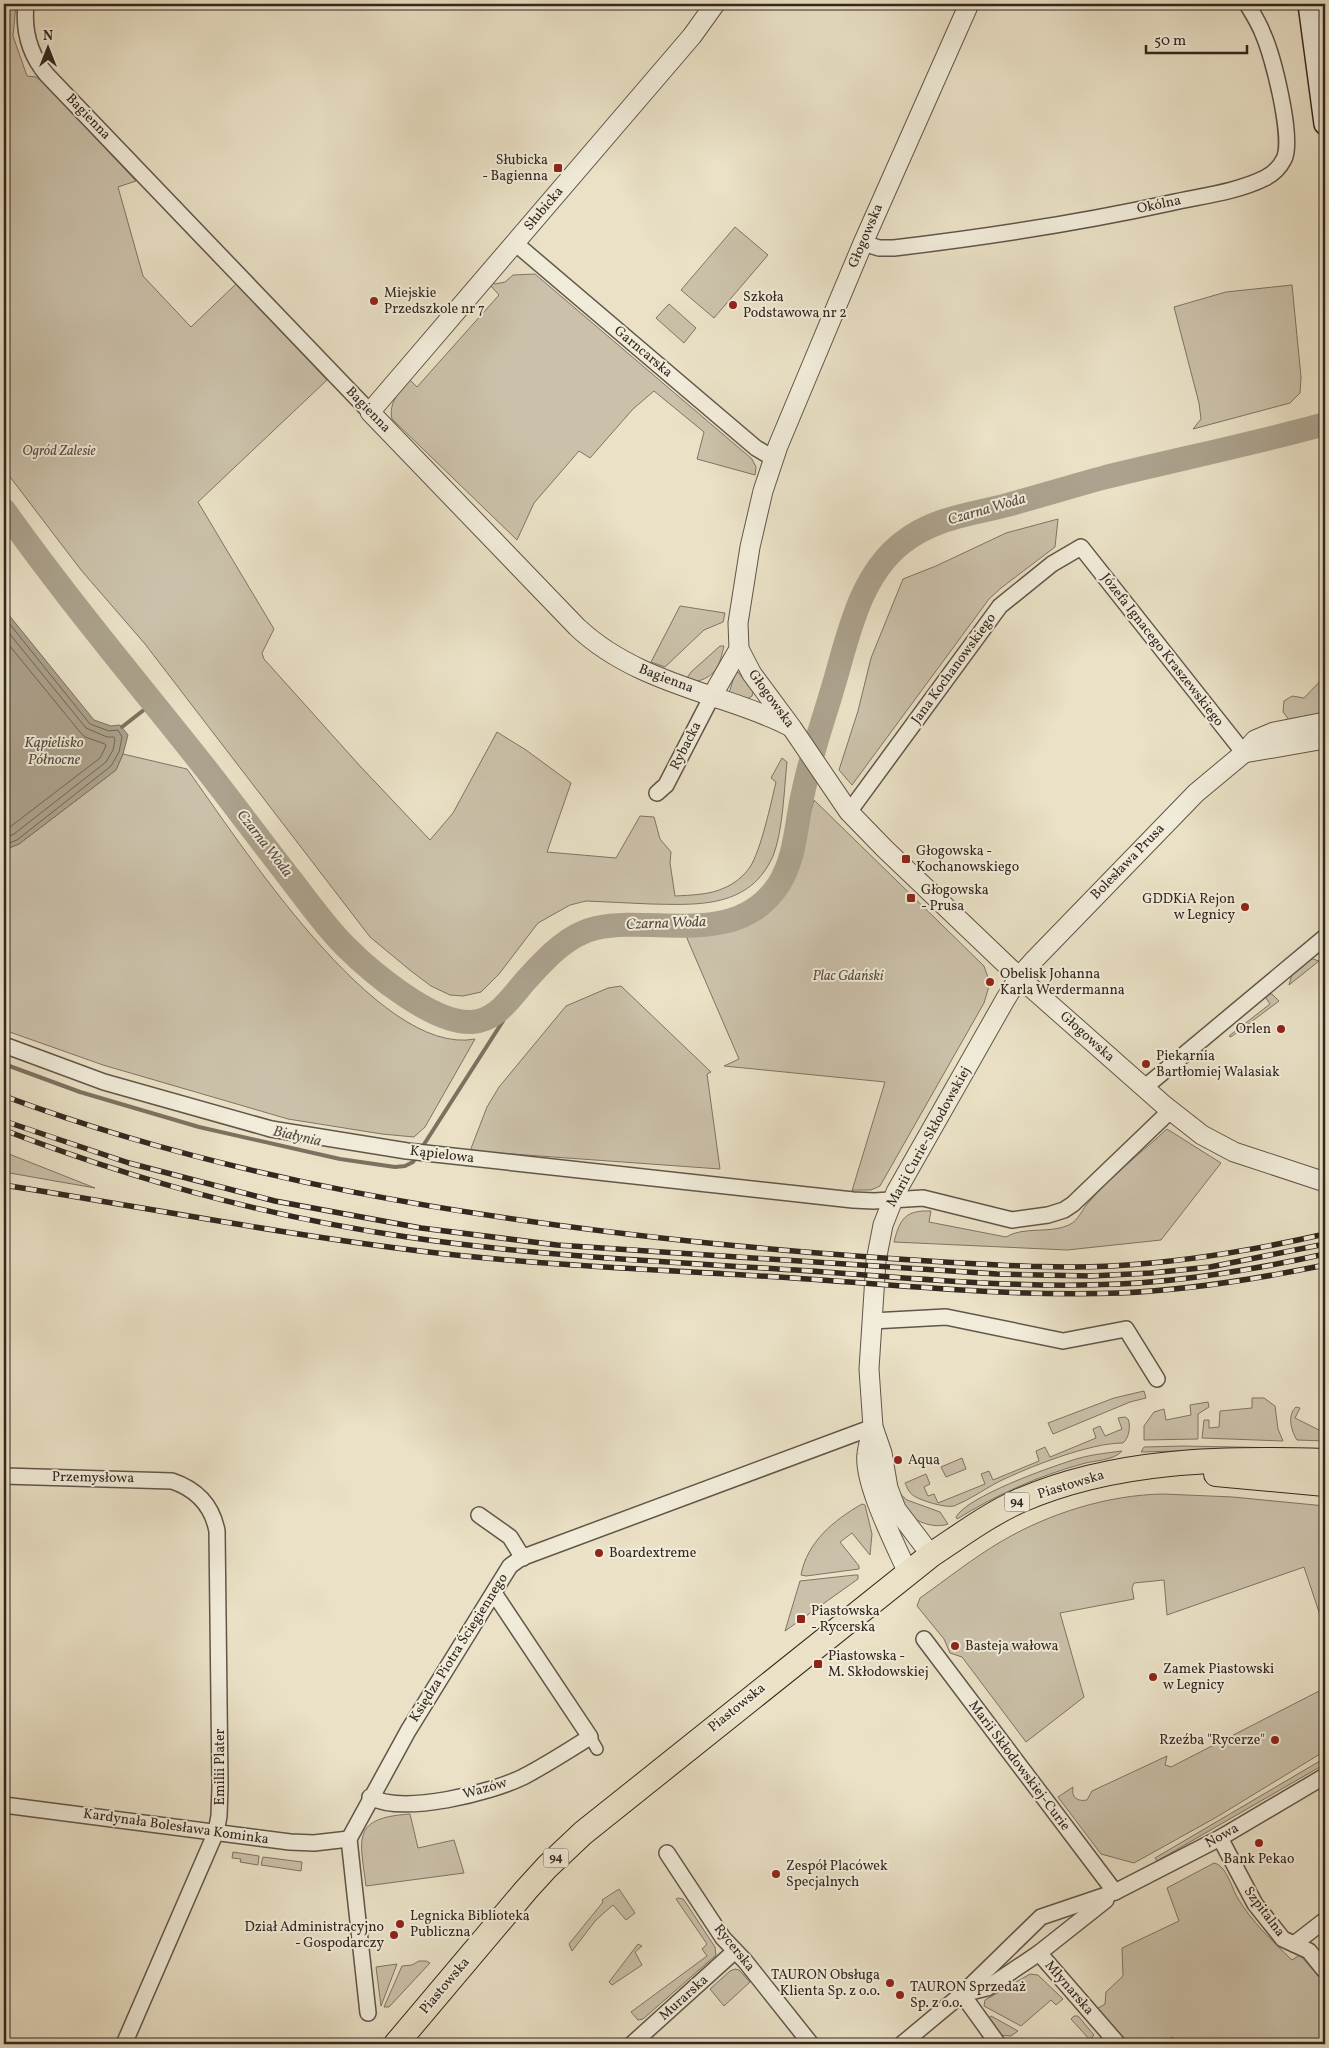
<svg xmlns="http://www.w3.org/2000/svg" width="1329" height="2048" viewBox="0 0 1329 2048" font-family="Vollkorn,serif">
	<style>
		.green { fill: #cbc1aa; stroke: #7f7464 }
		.water { fill: #aca28d; stroke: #7c7161 }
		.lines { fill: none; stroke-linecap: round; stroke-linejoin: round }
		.shore { stroke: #706456; stroke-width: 1 }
		.stream { stroke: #7c7161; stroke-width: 4 }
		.river { stroke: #aca28d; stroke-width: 24 }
		.pedestrian-casing { stroke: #615649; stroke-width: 14 }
		.minor-casing { stroke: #615649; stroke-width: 18 }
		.tertiary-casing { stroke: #615649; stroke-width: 21 }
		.secondary-casing { stroke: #33271f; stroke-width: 24 }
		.primary-casing { stroke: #33271f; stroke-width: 26 }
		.pedestrian { stroke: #f1ecda; stroke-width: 11 }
		.minor { stroke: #f1ecda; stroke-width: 15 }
		.tertiary { stroke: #f1ecda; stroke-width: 19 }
		.secondary { stroke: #f1ecda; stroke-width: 21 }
		.primary { stroke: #eae1c6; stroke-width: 24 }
		.rail-casing { stroke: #33271f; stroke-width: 5.5 }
		.rail { stroke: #f1ecda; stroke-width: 4; stroke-dasharray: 11; stroke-linecap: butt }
		.poi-dot { fill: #8f2418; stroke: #f1ecda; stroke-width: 2 }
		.labels { text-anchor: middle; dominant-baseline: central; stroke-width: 4; stroke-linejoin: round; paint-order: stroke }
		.shield { fill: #f1ecda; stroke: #6c6257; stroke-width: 1 }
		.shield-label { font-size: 12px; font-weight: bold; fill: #33271f }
		.street-label { font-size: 14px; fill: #33271f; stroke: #f1ecda }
		.poi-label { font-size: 14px; fill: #33271f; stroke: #f1ecda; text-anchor: start }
		.park-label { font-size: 14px; font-style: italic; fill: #594e42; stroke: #f1ecda }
		.water-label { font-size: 15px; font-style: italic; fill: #574c40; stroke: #f1ecda }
	</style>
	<rect width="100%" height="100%" fill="#eae1c6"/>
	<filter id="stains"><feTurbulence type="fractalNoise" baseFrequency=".004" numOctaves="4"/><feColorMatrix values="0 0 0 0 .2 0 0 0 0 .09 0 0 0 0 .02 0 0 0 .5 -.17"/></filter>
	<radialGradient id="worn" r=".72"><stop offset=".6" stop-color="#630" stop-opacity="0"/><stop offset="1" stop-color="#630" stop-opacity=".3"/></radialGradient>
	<g class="green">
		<path d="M4 4H16L13 36 27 76 36 77 44 83 136 181 118 187 143 276 191 327 236 284 327 380 198 502 274 629 262 653 264 659 360 766 430 840 453 813 497 732 526 750 571 783 547 852 616 858 640 816 654 817 660 839 671 852 670 863 675 896C691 895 709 895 724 888 734 884 744 876 750 867 761 850 771 803 776 782L771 778 782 758 787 762C784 790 783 831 773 856 750 908 699 905 651 904 629 903 608 902 586 901L570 905 538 923 499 974 481 992 463 996 450 995 431 986 411 971 370 937 145 644 81 570 4 469Z"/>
		<path d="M735 227 768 255 714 318 681 290Z"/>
		<path d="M535 274 752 459 756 467 755 475 697 459 704 432 654 391 633 409 590 458 579 451 534 503 517 540 392 419C388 403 400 391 409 379L417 387 499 295 490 285 492 282 495 284 505 282 513 275Z"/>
		<path d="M1292 285 1301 377 1300 393 1290 403 1193 429 1201 419 1199 403 1174 307 1226 292Z"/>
		<path d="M669 304 696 328 684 343 656 318Z"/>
		<path d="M1058 519 1055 547 1001 588 989 599 852 785 839 770 858 711 871 658 903 579 936 566 1006 533Z"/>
		<path d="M680 606 725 613 723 622 704 630 665 667 651 662Z"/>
		<path d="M720 646H724C720 663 717 676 698 681L687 678 691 672Z"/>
		<path d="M738 672 753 692 752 696 747 699 729 693 735 674Z"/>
		<path d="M1325 676V715L1289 720 1283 712 1284 701 1292 696 1304 698Z"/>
		<path d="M123 754 187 769C238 839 377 1058 475 1039L425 1127 414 1137 382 1134 288 1119 103 1065 4 1030V850L19 844 116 770Z"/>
		<path d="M814 800 984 966 990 983 984 1003 880 1186 871 1190H853L851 1194 885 1082 724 1066 739 1059 686 936C720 935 754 929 777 901 781 897 787 892 789 886 801 859 806 828 814 800Z"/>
		<path d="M1310 958 1319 961 1289 985 1293 971Z"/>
		<path d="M621 986 711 1072 707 1074 720 1169 470 1151 487 1107 499 1087 566 1006 608 988Z"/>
		<path d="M1266 994H1272L1279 1001 1231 1037 1229 1036 1270 1004 1264 995Z"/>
		<path d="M1167 1129 1221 1163 1161 1240 1067 1250 894 1242C900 1218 906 1210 931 1211L929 1222 1006 1237C1024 1226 1049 1234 1069 1225 1079 1220 1082 1209 1089 1202 1112 1175 1141 1153 1167 1129Z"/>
		<path d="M4 1152 95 1188 4 1172Z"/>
		<path d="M1144 1391 1146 1398 1130 1402 1053 1434 1048 1423 1114 1398Z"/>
		<path d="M1252 1398H1264L1275 1406 1278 1429 1283 1441 1202 1438 1204 1420H1209V1428L1219 1427 1220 1411 1252 1408Z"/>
		<path d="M1208 1402 1209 1407 1198 1414V1439L1144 1440V1426L1154 1412 1164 1409 1166 1420 1191 1415 1190 1405Z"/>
		<path d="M1296 1407 1300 1408 1295 1418 1325 1433V1441L1297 1440C1291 1431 1287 1415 1296 1407Z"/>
		<path d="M1125 1417 1128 1419C1131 1426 1129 1438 1123 1443 1089 1443 1029 1467 998 1482 983 1490 969 1500 954 1506 945 1508 922 1501 914 1496 909 1493 907 1487 905 1483L926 1474 930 1484 924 1487 928 1496 934 1494 938 1503 985 1484 981 1474 989 1471 993 1480 1039 1461 1036 1451 1045 1447 1050 1457 1096 1438 1093 1429 1100 1426 1105 1436 1122 1429 1118 1418Z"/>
		<path d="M1184 1446 1285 1448 1141 1452 1144 1447Z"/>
		<path d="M1122 1451C1113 1461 1095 1460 1082 1464 1038 1476 996 1495 957 1519L956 1517C968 1496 1048 1468 1073 1460 1088 1455 1106 1453 1122 1451Z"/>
		<path d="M962 1458 966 1469 946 1477 941 1467Z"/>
		<path d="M899 1493 907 1500 940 1512 948 1524C934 1529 912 1522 905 1508 902 1504 901 1498 899 1493Z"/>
		<path d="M1163 1494 1233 1497 1325 1506V1617L1321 1618 1304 1567 1167 1615 1164 1580 1134 1583 1132 1588 1134 1599 1060 1613 1084 1697 1026 1742 962 1657 950 1653 944 1639 917 1606 920 1598C947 1579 973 1558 1002 1541 1050 1513 1108 1495 1163 1494Z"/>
		<path d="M862 1504 865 1505 872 1534 870 1555 852 1533 840 1542 859 1566V1569L806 1576 801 1575C807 1542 834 1520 862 1504Z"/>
		<path d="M855 1575H858V1579L785 1631 800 1581Z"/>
		<path d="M1325 1688V1751L1215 1818 1134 1863 1101 1854 1058 1797 1073 1787C1071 1797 1077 1802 1087 1800L1092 1791 1167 1756 1165 1765 1171 1767Z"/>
		<path d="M1325 1758V1764L1157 1861 1155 1858Z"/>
		<path d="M410 1814 418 1848 454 1840 464 1873 366 1886C360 1838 351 1818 410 1814Z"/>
		<path d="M233 1852 259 1856 258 1865 240 1862 241 1859 232 1858Z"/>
		<path d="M263 1857 302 1862 301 1871 261 1865Z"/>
		<path d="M1214 1863C1226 1865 1232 1888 1237 1897 1252 1922 1272 1941 1292 1960L1300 1955 1325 1984V2044H1178L1172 2037 1164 2044H1126L1095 2010 1105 2004 1106 1992 1123 1976 1122 1948 1179 1921 1167 1888Z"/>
		<path d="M619 1889 635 1913 626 1920 613 1905 596 1920 572 1951 569 1944 603 1902 602 1900Z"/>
		<path d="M678 1898 683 1899 686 1903 715 1947 716 1955 643 2019 638 2020 631 2012 707 1956 702 1949 707 1944 676 1899Z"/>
		<path d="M638 1944 642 1946 635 1952 642 1965 612 1985 609 1982Z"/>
		<path d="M419 1961H426L430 1963 389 2007H384L402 1966 412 1965Z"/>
		<path d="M397 1964 381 2006 376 1967Z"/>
		<path d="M735 1969 739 1970 750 1982 724 2006 710 1989 730 1971Z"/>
		<path d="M1030 1974 1038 1975 1063 1999 1056 2005 1051 2000 1021 2026 984 2006 985 2000Z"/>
		<path d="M991 2016 1018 2031 1011 2036 998 2035 987 2019Z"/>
		<path d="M1074 2016H1078L1094 2035 1090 2040 1071 2019Z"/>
	</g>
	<path class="water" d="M4 609 94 720 111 726 120 725 128 735 123 754 116 770 19 844 4 850Z"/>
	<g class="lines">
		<g class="shore">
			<path d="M4 617 90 724 109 731 118 730 122 737 119 752 111 766 17 840 4 845"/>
			<path d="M4 627 86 728 107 737H114L115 740 113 750 106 762 14 834 4 838"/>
			<path d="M4 639 80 732 85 737 105 744 106 746 100 758 10 827 4 830"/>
		</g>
		<g class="stream">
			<path d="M122 727 154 702"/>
			<path d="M4 1064 80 1092 199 1127 340 1159 395 1167 405 1166 413 1162 416 1157"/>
			<path d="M421 1149 503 1021 505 1005"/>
		</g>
		<path class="river" d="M4 510C67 599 138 683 206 769 235 806 263 844 292 881 309 903 325 926 345 946 372 973 433 1024 472 1022 499 1020 512 995 529 977 547 957 569 934 596 928 657 915 737 949 779 884 796 857 796 823 803 793 810 759 821 727 831 694 847 643 857 578 902 543 933 518 969 515 1007 505 1040 496 1073 486 1106 477 1179 459 1253 444 1325 424"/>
		<defs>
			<path id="pedestrian" d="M590 1737 597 1749"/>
			<g id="minor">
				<path d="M26 4C23 31 29 54 47 75L370 412"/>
				<path d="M515 243 756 448 773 458"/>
				<path d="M863 243 879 248H894C987 237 1079 223 1170 203 1201 196 1237 192 1265 178 1273 174 1280 167 1284 159 1294 139 1273 56 1263 34 1259 23 1253 14 1247 4"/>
				<path d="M657 793 666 785 712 696"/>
				<path d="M849 812 1000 606 1052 564 1081 547 1244 753"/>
				<path d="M4 1045 104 1082 271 1129 407 1151 853 1200 874 1201 923 1198 1012 1220 1048 1215 1064 1210 1073 1204 1170 1111"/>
				<path d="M1144 1088 1325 937"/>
				<path d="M872 1321 946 1317 1063 1341 1126 1329 1157 1379"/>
				<path d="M4 1476 172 1481C196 1489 212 1505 217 1531L220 1786 219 1816 216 1832 124 2044"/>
				<path d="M479 1515 510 1537 523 1558"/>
				<path d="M924 1639 1115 1892"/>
				<path d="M370 1797C404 1815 490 1793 523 1777 546 1765 568 1751 590 1737L494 1593"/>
				<path d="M4 1805 290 1842 314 1843 349 1839"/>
				<path d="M1220 1838 1255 1904 1283 1939 1309 1951 1325 1971"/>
				<path d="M667 1853 723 1938 745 1961 811 2044"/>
				<path d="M1294 1944 1325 1920"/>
				<path d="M1039 1953 1118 2044"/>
				<path d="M962 1994 987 1988 1039 1953 1106 1900"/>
				<path d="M962 1994 998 2044"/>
				<path d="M368 2013 349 1839 408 1731 510 1566 521 1558 873 1427"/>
				<path d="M632 2044 735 1951"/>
				<path d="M902 2044 962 1994 1041 1917 1115 1892 1220 1838 1325 1776"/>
			</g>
			<g id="tertiary">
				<path d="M715 4 692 36 370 412 577 627C616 664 666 681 717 698 741 706 766 714 789 726"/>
				<path d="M969 4 863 243 778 446 763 491 750 547 738 623 739 649 752 674 792 728 849 812 885 849 1019 977 1165 1106 1202 1135 1234 1152 1325 1182"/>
				<path d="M712 696 739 649"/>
				<path d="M1244 753 1325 739"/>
				<path d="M873 1427C871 1436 868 1445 867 1454 863 1482 896 1546 908 1573"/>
				<path d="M931 1555 896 1509 888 1488 882 1453 873 1427 869 1369 876 1261 883 1225 896 1192 1005 1000 1019 977 1035 959 1196 793 1244 753 1255 740 1274 732 1325 722"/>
			</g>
			<path id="secondary" d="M1309 4 1325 124"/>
			<g id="primary">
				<path d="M1216 1474 1325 1484"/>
				<path d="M396 2044 526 1890 547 1867 583 1833 931 1555C960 1536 988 1515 1019 1501 1115 1459 1222 1458 1325 1461"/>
			</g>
		</defs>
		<use href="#pedestrian" class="pedestrian-casing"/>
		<use href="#minor" class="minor-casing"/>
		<use href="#tertiary" class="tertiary-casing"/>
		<use href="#secondary" class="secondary-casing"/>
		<use href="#primary" class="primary-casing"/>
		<use href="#pedestrian" class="pedestrian"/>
		<use href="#minor" class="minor"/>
		<use href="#tertiary" class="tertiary"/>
		<use href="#secondary" class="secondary"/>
		<use href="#primary" class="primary"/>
		<defs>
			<g id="rail">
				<path d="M4 1096C229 1180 470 1218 708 1243 787 1251 865 1257 944 1262 1000 1265 1056 1269 1112 1266 1184 1262 1255 1250 1325 1234"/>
				<path d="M4 1121 129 1163 275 1201 421 1228 557 1245 997 1274 1091 1276 1151 1273 1210 1267 1325 1244"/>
				<path d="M4 1130C134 1180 269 1217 407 1237 536 1256 666 1262 796 1270 903 1277 1012 1289 1119 1284 1189 1281 1257 1269 1325 1254"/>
				<path d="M4 1185C142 1207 281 1234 420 1251 543 1266 669 1270 793 1278 901 1285 1011 1297 1120 1293 1190 1290 1257 1279 1325 1265"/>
			</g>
		</defs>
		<use href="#rail" class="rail-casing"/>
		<use href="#rail" class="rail"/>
	</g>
	<g class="poi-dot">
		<rect x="553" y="163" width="10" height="10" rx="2.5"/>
		<circle cx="374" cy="301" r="5"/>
		<circle cx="733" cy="305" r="5"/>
		<rect x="901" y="854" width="10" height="10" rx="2.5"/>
		<rect x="906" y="893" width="10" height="10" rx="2.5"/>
		<circle cx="1245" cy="907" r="5"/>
		<circle cx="990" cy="982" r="5"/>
		<circle cx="1281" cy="1029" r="5"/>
		<circle cx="1146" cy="1064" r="5"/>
		<circle cx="898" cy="1460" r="5"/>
		<circle cx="599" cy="1553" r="5"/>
		<rect x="796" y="1614" width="10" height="10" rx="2.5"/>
		<circle cx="955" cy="1646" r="5"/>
		<rect x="813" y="1659" width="10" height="10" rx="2.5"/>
		<circle cx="1153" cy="1677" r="5"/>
		<circle cx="1275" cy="1740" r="5"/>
		<circle cx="1259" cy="1843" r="5"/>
		<circle cx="776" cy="1874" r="5"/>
		<circle cx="400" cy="1924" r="5"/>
		<circle cx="394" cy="1935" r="5"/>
		<circle cx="890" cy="1983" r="5"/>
		<circle cx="900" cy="1995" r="5"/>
	</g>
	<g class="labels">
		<g class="shield">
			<rect x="1004.5" y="1492.5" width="25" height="19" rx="4"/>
			<rect x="543.5" y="1848.5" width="25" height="19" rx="4"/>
		</g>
		<g class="shield-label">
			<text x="1017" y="1502">94</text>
			<text x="556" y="1858">94</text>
		</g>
		<g class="street-label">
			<text transform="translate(88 117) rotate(46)">Bagienna</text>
			<text transform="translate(1159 205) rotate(-12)">Okólna</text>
			<text transform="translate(544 209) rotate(-50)">Słubicka</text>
			<text transform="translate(866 236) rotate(-67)">Głogowska</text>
			<text transform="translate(643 352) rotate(40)">Garncarska</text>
			<text transform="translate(368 410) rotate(46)">Bagienna</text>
			<text transform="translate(1162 650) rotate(52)">Józefa Ignacego Kraszewskiego</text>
			<text transform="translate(954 669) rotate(-54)">Jana Kochanowskiego</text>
			<text transform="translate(666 679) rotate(21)">Bagienna</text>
			<text transform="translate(771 699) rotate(54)">Głogowska</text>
			<text transform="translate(686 746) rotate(-63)">Rybacka</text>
			<text transform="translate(1128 862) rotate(-46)">Bolesława Prusa</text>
			<text transform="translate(1087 1037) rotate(42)">Głogowska</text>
			<text transform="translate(929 1137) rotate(-61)">Marii Curie-Skłodowskiej</text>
			<text transform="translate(442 1155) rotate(7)">Kąpielowa</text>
			<text transform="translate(93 1478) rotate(1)">Przemysłowa</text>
			<text transform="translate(1071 1485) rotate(-17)">Piastowska</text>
			<text transform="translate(459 1648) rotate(-58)">Księdza Piotra Ściegiennego</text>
			<text transform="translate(737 1708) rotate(-39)">Piastowska</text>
			<text transform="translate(1019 1766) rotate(53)">Marii Skłodowskiej-Curie</text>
			<text transform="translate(220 1767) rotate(-90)">Emilii Plater</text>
			<text transform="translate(485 1789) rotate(-16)">Wazów</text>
			<text transform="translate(176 1827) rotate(8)">Kardynała Bolesława Kominka</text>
			<text transform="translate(1222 1836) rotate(-29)">Nowa</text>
			<text transform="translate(1264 1912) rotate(53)">Szpitalna</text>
			<text transform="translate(734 1948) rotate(51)">Rycerska</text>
			<text transform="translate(445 1986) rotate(-50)">Piastowska</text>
			<text transform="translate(1069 1988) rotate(49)">Młynarska</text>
			<text transform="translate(684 1998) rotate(-42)">Murarska</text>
		</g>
		<g class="poi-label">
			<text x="548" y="160" text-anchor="end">Słubicka<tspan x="548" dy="16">- Bagienna</tspan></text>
			<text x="384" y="293">Miejskie<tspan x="384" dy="16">Przedszkole nr 7</tspan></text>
			<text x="743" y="297">Szkoła<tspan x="743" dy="16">Podstawowa nr 2</tspan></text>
			<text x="916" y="851">Głogowska -<tspan x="916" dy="16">Kochanowskiego</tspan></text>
			<text x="921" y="890">Głogowska<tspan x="921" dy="16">- Prusa</tspan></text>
			<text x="1235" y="899" text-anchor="end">GDDKiA Rejon<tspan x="1235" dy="16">w Legnicy</tspan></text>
			<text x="1000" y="974">Obelisk Johanna<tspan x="1000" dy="16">Karla Werdermanna</tspan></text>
			<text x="1271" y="1029" text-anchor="end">Orlen</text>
			<text x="1156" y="1056">Piekarnia<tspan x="1156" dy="16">Bartłomiej Walasiak</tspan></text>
			<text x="908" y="1460">Aqua</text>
			<text x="609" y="1553">Boardextreme</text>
			<text x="811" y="1611">Piastowska<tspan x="811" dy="16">- Rycerska</tspan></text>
			<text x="965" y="1646">Basteja wałowa</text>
			<text x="828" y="1656">Piastowska -<tspan x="828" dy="16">M. Skłodowskiej</tspan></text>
			<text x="1163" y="1669">Zamek Piastowski<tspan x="1163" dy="16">w Legnicy</tspan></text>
			<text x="1265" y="1740" text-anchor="end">Rzeźba "Rycerze"</text>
			<text x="1259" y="1859" text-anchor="middle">Bank Pekao</text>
			<text x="786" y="1866">Zespół Placówek<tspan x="786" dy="16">Specjalnych</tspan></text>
			<text x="410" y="1916">Legnicka Biblioteka<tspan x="410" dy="16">Publiczna</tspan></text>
			<text x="384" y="1927" text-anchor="end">Dział Administracyjno<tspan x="384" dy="16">- Gospodarczy</tspan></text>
			<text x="880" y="1975" text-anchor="end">TAURON Obsługa<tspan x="880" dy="16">Klienta Sp. z o.o.</tspan></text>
			<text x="910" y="1987">TAURON Sprzedaż<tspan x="910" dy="16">Sp. z o.o.</tspan></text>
		</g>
		<g class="park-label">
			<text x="59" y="451">Ogród Zalesie</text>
			<text x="848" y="976">Plac Gdański</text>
		</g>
		<g class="water-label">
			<text transform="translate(987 510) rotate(-16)">Czarna Woda</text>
			<text x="54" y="743">Kąpielisko<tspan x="54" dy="17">Północne</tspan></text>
			<text transform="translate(264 844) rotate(52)">Czarna Woda</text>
			<text transform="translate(666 924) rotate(-2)">Czarna Woda</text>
			<text transform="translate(297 1137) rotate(13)">Białynia</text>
		</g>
	</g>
	<rect width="1329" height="2048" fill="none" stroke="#eae1c6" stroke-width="20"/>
	<rect x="5" y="5" width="1319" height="2038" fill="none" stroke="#33271f" stroke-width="2.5"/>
	<rect x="10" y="10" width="1309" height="2028" fill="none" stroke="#33271f"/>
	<g transform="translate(48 48)" stroke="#f1ecda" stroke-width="4" paint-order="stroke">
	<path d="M0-4L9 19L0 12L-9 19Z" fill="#33271f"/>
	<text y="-8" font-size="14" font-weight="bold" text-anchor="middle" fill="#33271f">N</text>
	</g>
	<path d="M1146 45v8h101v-8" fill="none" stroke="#33271f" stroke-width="2.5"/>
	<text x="1154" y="45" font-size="15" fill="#33271f" stroke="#f1ecda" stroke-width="4" paint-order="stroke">50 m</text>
	<rect width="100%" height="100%" filter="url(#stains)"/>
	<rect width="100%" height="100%" fill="url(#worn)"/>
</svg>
